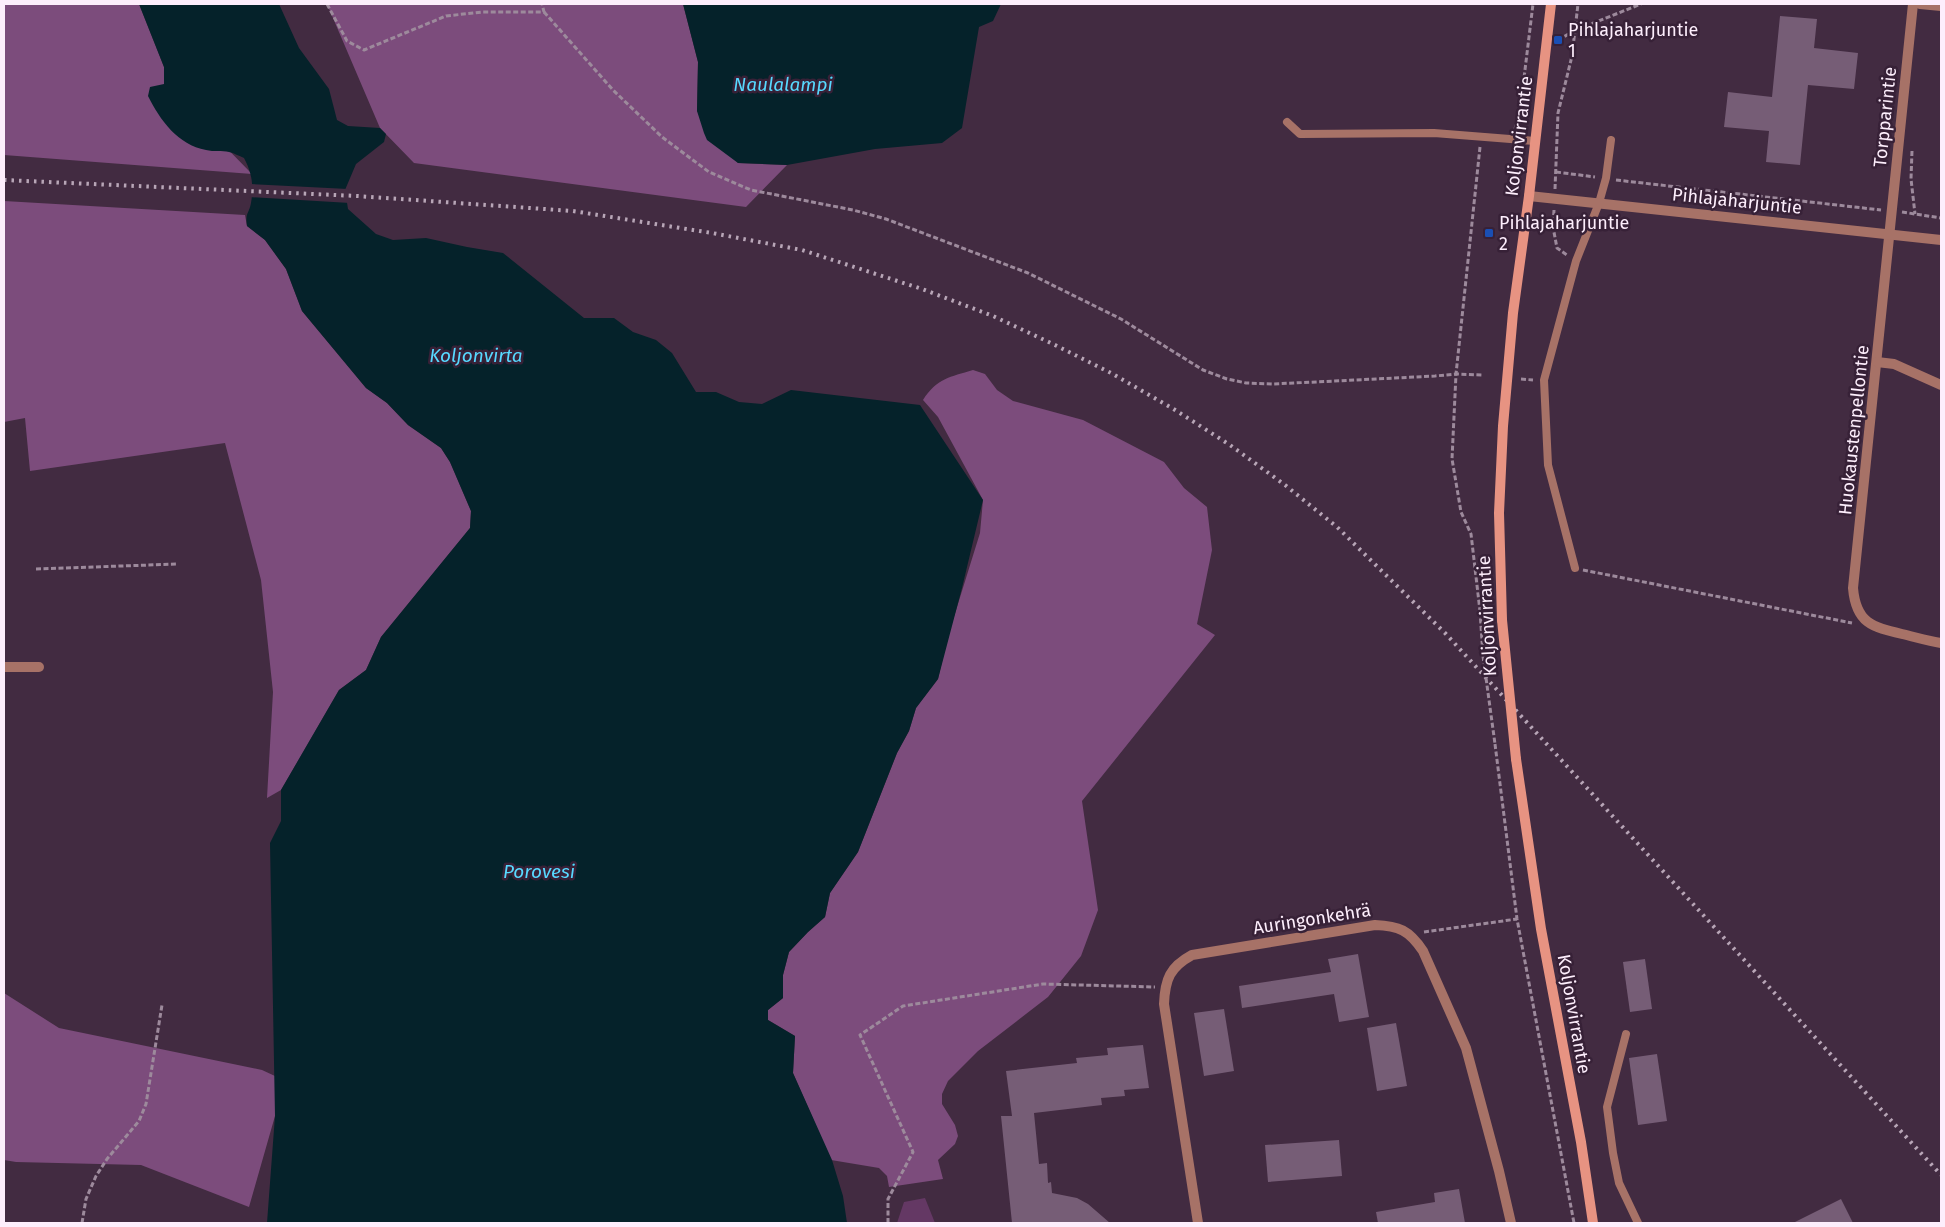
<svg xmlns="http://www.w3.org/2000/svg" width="1945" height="1227" viewBox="0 0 1945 1227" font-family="'Fira Sans',sans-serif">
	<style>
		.green { fill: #643864 }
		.forest { fill: #7c4c7c }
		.water { fill: #05222a }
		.pier { fill: #422b41 }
		.building { fill: #765d76 }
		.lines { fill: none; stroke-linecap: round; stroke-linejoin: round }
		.path { stroke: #9d8a9c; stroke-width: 3; stroke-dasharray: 5 2.5; stroke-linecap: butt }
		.lane { stroke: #a77267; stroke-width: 8 }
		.street { stroke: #a77267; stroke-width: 10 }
		.secondary { stroke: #e79382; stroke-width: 10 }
		.rail { stroke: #b8a6b7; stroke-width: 4; stroke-dasharray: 2.5 5; stroke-linecap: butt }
		.path-bridge { stroke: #9d8a9c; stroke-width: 3; stroke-dasharray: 5 2.5; stroke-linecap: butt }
		.secondary-bridge { stroke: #e79382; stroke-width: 10 }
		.transit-dot { fill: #1a4fb4; stroke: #372137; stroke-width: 2 }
		.labels { text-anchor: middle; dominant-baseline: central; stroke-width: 5; stroke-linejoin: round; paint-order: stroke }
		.poi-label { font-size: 18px; fill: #fdeefc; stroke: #372137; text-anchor: start }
		.street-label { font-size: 18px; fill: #fdeefc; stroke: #372137 }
		.water-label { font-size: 19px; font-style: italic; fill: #57d9ff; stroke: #372137 }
	</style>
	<rect width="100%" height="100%" fill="#422b41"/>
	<path class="green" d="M925 1198 935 1223H897L904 1202Z"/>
	<g class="forest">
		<path d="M4 4H139L164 67V84L252 174 4 155Z"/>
		<path d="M327 4H683L698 62 697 111 738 163 787 165 746 207 414 163 380 128Z"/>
		<path d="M4 201 245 215 247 226 265 240 286 269 302 311 366 388 387 403 408 425 441 448 450 462 471 511 470 528 381 637 366 670 339 690 281 790 267 798 273 692 261 580 225 443 30 471 25 418 4 422Z"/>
		<path d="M973 370 985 374 997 390 1013 401 1083 420 1164 462 1184 488 1207 507 1212 550 1197 624 1215 635 1082 801 1098 910 1081 956 1048 997 978 1051 948 1081 942 1094V1104L955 1125 958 1136 955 1144 938 1160 943 1179 889 1187 887 1176 879 1168 831 1160 793 1073 795 1036 768 1020V1010L783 998V975L789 952 808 932 825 917 830 893 858 852 897 753 909 731 916 708 938 679 948 636 980 533 983 500 938 417 923 400C937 378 950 377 973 370Z"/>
		<path d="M4 993 59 1028 262 1070 275 1076V1116L249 1207 141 1165 16 1162 4 1160Z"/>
	</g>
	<g class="water">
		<path d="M139 4H279L299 48 329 89 337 120 348 126 380 128 386 134 384 142 356 164 345 190 348 209 376 234 393 240 426 238 467 247 503 253 584 318H614L633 332 656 340 672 353 696 392H716L739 402 762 404 791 390 920 405 983 500 962 588 938 679 916 708 909 731 897 753 858 852 830 893 825 917 808 932 789 952 783 975V998L768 1010V1020L795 1036 793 1073 832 1160 843 1196 847 1223H267L275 1116 270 843 281 821V790L339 690 366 670 381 637 470 528 471 511 450 462 441 448 408 425 387 403 366 388 302 311 286 269 265 240 247 226C245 212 249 214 251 203 254 186 252 173 244 158 239 156 234 153 229 152 222 150 214 152 206 150 178 145 160 120 148 96L150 87 164 84V67Z"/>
		<path d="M683 4H1001L993 21 979 27 962 128 942 143 875 149 787 165 738 163 707 140 704 133 697 111 698 62Z"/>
	</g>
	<path class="pier" d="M249 184 348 189 350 203 249 197Z"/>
	<g class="building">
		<path d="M1780 16 1817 19 1814 48 1858 53 1854 89 1808 85 1800 165 1766 162 1769 131 1724 127 1728 92 1772 97Z"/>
		<path d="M1358 954 1369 1017 1339 1022 1334 994 1242 1008 1239 986 1331 972 1328 959Z"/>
		<path d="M1645 959 1652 1009 1630 1012 1623 962Z"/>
		<path d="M1224 1009 1234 1071 1204 1076 1194 1013Z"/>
		<path d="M1396 1023 1407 1086 1377 1091 1367 1028Z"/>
		<path d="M1143 1045 1149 1088 1124 1090 1125 1096 1101 1098 1102 1105 1034 1113 1039 1164 1047 1163 1048 1183 1051 1182 1052 1193 1077 1198 1088 1204 1110 1223H1012L1001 1116H1012L1006 1071 1077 1063 1076 1058 1108 1055 1107 1048Z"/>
		<path d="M1657 1054 1667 1121 1638 1125 1629 1058Z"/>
		<path d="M1339 1140 1342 1176 1268 1182 1265 1145Z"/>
		<path d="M1459 1189 1465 1223H1378L1376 1212 1435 1202 1434 1193Z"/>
		<path d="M1841 1199 1853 1223H1793Z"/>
	</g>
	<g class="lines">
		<g class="path">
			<path d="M327 4 347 41 364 50 446 16 482 12H544L542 4"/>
			<path d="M544 12 613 90 662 137 709 172 751 190 853 210 886 219 1028 273 1121 319 1203 370 1227 379 1246 383 1274 384 1435 376 1456 374 1482 375"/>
			<path d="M1558 40 1576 30 1641 4"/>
			<path d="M1515 129 1520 111 1533 4"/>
			<path d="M1480 147 1456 374 1452 459 1461 512 1471 534 1480 611"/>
			<path d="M1912 151 1911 179 1915 214"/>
			<path d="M1556 172 1595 177"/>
			<path d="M1616 180 1881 210"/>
			<path d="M1555 189 1558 113 1572 56 1578 4"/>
			<path d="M1554 210 1553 227 1557 248 1567 255"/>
			<path d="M1902 212 1941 218"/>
			<path d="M1521 379 1533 380"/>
			<path d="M36 569 178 564"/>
			<path d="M1583 570 1852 623"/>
			<path d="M1495 744 1517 919 1574 1223"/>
			<path d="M1424 932 1517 919"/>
			<path d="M82 1223 86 1199 96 1176 107 1159 139 1121 146 1104 162 1005"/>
			<path d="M888 1223V1199L913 1152 860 1035 903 1006 1043 984 1155 987"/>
		</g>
		<g class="lane">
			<path d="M1287 122 1300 134 1434 133 1535 141"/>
			<path d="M1575 568 1548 465 1544 380 1576 261 1599 203 1606 178 1611 140"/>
			<path d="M1626 1034 1607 1107 1613 1153 1619 1183 1638 1223"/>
		</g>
		<g class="street">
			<path d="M1913 4 1853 588C1856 623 1872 627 1902 634 1915 637 1928 641 1941 643"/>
			<path d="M1920 4 1941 6"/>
			<path d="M1529 196 1941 240"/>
			<path d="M1877 362 1894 364 1941 385"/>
			<path d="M4 667H39"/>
			<path d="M1198 1223 1164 1004C1165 979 1170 967 1192 955L1375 925C1399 926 1409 930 1423 951L1466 1048 1499 1171 1511 1223"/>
		</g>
		<g class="secondary">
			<path d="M1502 620 1499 513 1503 426 1513 313 1529 196 1551 4"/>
			<path d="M1516 759 1541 929 1581 1142 1593 1223"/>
		</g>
		<path class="rail" d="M4 180 357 196 573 211 712 233 802 250 922 289 993 316 1053 344 1111 373 1172 408 1230 445 1285 485 1337 527 1446 634 1941 1175"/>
		<path class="path-bridge" d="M1480 611 1483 656 1495 744"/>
		<path class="secondary-bridge" d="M1502 620 1516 759"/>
	</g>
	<g class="transit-dot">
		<rect x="1553" y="35" width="10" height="10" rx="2.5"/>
		<rect x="1484" y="228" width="10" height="10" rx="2.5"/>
	</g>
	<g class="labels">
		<g class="poi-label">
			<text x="1568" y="30">Pihlajaharjuntie<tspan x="1568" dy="21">1</tspan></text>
			<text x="1499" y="223">Pihlajaharjuntie<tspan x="1499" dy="21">2</tspan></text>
		</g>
		<g class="street-label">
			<text transform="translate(1885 117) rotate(-84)">Torpparintie</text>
			<text transform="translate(1519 136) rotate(-83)">Koljonvirrantie</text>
			<text transform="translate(1737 201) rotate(6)">Pihlajaharjuntie</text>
			<text transform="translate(1854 430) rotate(-84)">Huokaustenpellontie</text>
			<text transform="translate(1487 616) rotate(-93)">Koljonvirrantie</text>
			<text transform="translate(1312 919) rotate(-9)">Auringonkehrä</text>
			<text transform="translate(1574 1014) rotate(80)">Koljonvirrantie</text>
		</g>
		<g class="water-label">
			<text x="783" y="84">Naulalampi</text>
			<text x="476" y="355">Koljonvirta</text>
			<text x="539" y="871">Porovesi</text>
		</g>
	</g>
	<rect width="1945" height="1227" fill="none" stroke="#fdeefc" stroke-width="10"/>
</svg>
